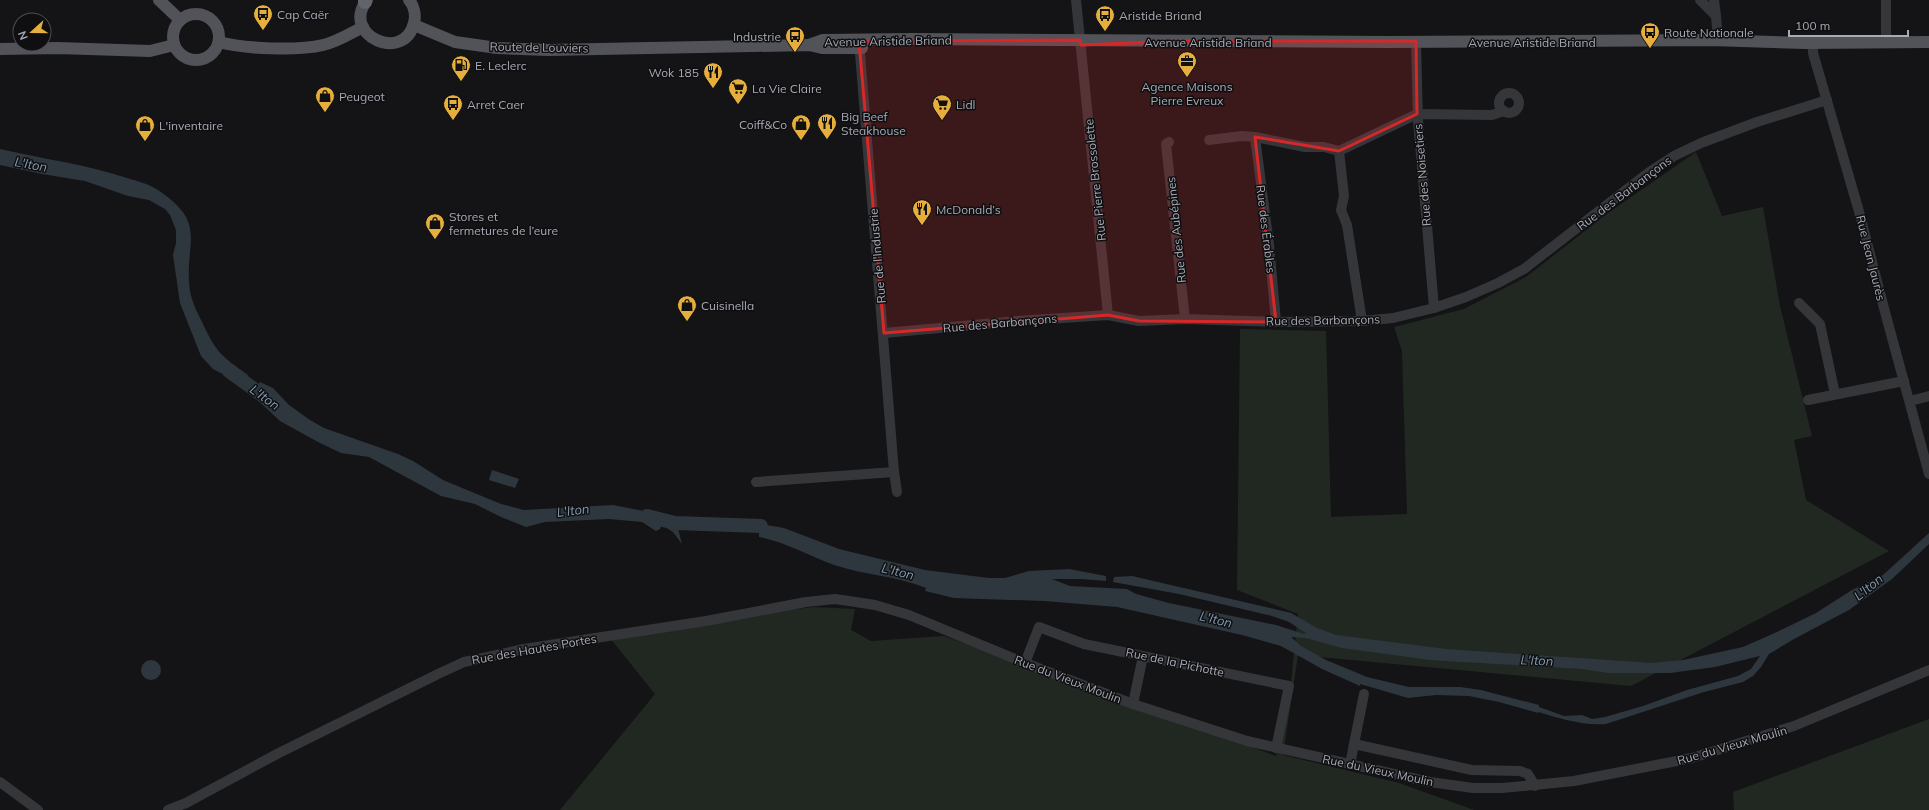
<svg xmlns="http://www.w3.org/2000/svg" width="1929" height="810" viewBox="0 0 1929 810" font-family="Mulish,sans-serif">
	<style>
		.green { fill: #212822 }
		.water { fill: #2e373e; fill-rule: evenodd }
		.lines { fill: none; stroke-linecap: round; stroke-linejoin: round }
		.river { stroke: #2e373e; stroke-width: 14 }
		.minor { stroke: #35363a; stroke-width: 10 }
		.major { stroke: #525359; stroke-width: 12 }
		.highway { stroke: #62646b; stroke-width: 14 }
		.marked { fill: #d62828; fill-opacity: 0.2; stroke: #d62828; stroke-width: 3; stroke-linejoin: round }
		.labels { text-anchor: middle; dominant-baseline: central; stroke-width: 3; stroke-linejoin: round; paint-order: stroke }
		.poi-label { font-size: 12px; fill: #a7abb5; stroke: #0f0f11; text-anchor: start }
		.street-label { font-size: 12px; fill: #a7abb5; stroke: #0f0f11 }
		.water-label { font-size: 13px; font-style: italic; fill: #8098ae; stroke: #0f0f11 }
	</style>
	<rect width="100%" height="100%" fill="#141416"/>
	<g class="green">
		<path d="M1696 152 1722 216 1763 207 1780 306 1812 436 1794 440 1806 500 1889 551 1631 686 1298 655 1283 755 1399 783 1474 810H560L655 694 610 638 761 613 814 607 855 609 851 630 871 641 944 636 1276 756 1290 692 1298 614 1237 590 1240 329 1326 331 1331 517 1407 514 1402 351 1394 327 1464 309 1526 277 1608 213Z"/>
		<path d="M1929 719V810H1734L1733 792Z"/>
	</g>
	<g class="water">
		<path d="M0 149C43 159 85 164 127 178 137 181 149 184 158 190 210 225 183 242 190 291 192 302 197 312 202 322 216 352 221 356 248 375L242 384 213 369 201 356 180 303 173 255 176 243V230L170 215 165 209 149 200 128 196 85 181 42 174 0 165Z"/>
		<path d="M260 382 273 388 289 405 310 420 324 428 398 454 413 461 443 480 501 504 524 510 613 505 664 515V521C669 524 672 520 675 517L682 544 673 532 662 525 660 529 656 531 642 522 609 519 545 522 526 527 501 517 475 504 441 496 369 457 341 453 318 442 280 421 251 394Z"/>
		<path d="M492 470 519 479 515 488 489 480Z"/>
		<path d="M742 521 784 528 839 549 925 570 989 578H1005L1029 571 1069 569 1106 576V581L1082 579H1052L1070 586 1127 589 1136 594 1169 603 1276 625 1304 634 1306 633 1289 622 1272 616 1179 594 1113 582 1114 577 1132 576 1291 613 1317 628 1336 635 1446 649 1651 663 1683 660 1743 647 1777 632 1816 613 1852 590 1883 575 1929 533V544L1892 579 1849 610 1794 639 1769 654 1761 667 1753 676 1743 682 1704 692 1606 724C1583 726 1559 718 1538 712V713L1499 702 1469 696 1436 695 1408 698 1360 684V686L1322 669 1281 646 1242 635 1117 607 1044 601 954 598 925 591 926 588C897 576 864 575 834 565 809 556 785 542 759 537V529L742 528ZM1291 637 1306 638 1342 648 1430 660 1582 669 1608 673H1670L1715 667 1760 656 1751 669 1738 676 1687 690 1643 706 1605 717 1592 719 1582 715 1564 716 1539 707V705L1481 690 1460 687H1409L1367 677 1326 660 1301 646Z"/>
		<circle cx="151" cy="670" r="10"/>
	</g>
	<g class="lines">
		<g class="river">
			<path d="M229 371 269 400"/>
			<path d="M647 516 675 523 761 526"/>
		</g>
		<g class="minor">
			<path d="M1076 0 1108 315"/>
			<path d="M1700 0 1716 16 1718 40"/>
			<path d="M1714 0 1716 16"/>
			<path d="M1886 0V42"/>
			<path d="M1416 41 1418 120 1434 308"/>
			<path d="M1813 43V53L1858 208 1885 312 1929 474"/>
			<circle cx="1509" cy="103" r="10"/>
			<path d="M1255 137 1269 245 1276 322"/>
			<path d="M1209 140 1242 136 1255 137 1305 147H1324L1339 151 1417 114 1492 115 1504 111"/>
			<path d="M1169 142 1166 144 1185 319"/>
			<path d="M1339 151 1344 196 1341 210 1347 225 1362 321"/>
			<path d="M1799 303 1820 324 1835 394"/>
			<path d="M884 333 1017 321 1108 315 1139 321 1185 319 1276 322 1362 321 1393 318 1434 308 1466 297 1498 283 1524 269 1648 173 1674 156 1701 143 1757 122 1827 100"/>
			<path d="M1808 400 1904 381"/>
			<path d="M1910 401 1929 396"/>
			<path d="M894 472 897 492"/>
			<path d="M756 482 894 472 859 41"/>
			<path d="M1025 663 1039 627 1084 644 1289 686 1276 748"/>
			<path d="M1133 704 1143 656"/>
			<path d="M1354 744 1364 694"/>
			<path d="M1350 765 1354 744 1472 770 1520 771 1528 774 1535 786"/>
			<path d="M0 782 38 810"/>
			<path d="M168 810 186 803 277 754 438 674 464 662 524 649 706 621 806 602 835 599 849 601 875 605 909 615 1025 663 1133 704 1247 741 1430 782 1473 788H1502L1574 781 1692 758 1794 726 1929 670"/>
		</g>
		<g class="major">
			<path d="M159 0 180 20"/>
			<path d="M367 0C340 35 404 64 414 23 416 15 414 6 409 0"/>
			<circle cx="196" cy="37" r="23"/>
			<path d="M414 25 455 42 497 48 548 50 809 45 822 48H862"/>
			<path d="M219 42C245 49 297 51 323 45 337 42 351 33 363 27"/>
			<path d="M809 45 823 40 912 39 1388 42 1712 40 1805 43 1929 42"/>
			<path d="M0 49 58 48 150 51 174 45"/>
		</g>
		<path class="highway" d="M365 0V2"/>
	</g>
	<path class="marked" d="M1080 40 1081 45 1179 41H1416L1417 114 1339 151 1255 137 1276 322 1139 321 1108 315 884 333 859 41Z"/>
	<defs>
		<symbol id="bus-pin" viewBox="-11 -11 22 30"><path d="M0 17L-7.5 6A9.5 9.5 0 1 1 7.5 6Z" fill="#e5ae3d" stroke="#0f0f11"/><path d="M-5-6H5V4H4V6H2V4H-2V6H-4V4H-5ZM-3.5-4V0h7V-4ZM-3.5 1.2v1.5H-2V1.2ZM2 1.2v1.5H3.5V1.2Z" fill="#111"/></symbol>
		<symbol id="office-pin" viewBox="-11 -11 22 30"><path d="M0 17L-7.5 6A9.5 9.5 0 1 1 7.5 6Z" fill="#e5ae3d" stroke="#0f0f11"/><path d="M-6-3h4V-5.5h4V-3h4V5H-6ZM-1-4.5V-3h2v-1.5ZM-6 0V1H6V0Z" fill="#111"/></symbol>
		<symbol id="fuel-pin" viewBox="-11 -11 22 30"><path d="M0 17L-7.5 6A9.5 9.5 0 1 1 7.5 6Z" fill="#e5ae3d" stroke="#0f0f11"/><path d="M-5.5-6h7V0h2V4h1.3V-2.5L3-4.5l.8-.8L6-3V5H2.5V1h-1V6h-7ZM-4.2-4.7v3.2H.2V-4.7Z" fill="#111"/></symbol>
		<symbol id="restaurant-pin" viewBox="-11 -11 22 30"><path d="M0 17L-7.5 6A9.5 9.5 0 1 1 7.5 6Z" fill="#e5ae3d" stroke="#0f0f11"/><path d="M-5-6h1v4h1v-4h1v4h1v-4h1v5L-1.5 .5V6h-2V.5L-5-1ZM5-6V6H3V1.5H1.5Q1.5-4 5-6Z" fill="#111"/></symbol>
		<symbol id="supermarket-pin" viewBox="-11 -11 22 30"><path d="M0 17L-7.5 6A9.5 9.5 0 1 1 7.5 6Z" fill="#e5ae3d" stroke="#0f0f11"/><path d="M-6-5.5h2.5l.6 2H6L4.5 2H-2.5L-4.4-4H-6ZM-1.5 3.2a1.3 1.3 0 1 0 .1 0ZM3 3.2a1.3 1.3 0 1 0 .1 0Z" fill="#111"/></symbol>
		<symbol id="shop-pin" viewBox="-11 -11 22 30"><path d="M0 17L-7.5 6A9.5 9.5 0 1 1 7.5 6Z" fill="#e5ae3d" stroke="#0f0f11"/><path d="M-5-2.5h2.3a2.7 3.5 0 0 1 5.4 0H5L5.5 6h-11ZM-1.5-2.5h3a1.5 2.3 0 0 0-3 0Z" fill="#111"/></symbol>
	</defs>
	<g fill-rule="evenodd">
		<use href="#bus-pin" x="252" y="3" width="22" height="30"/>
		<use href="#bus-pin" x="1094" y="4" width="22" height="30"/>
		<use href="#bus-pin" x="1639" y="21" width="22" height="30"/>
		<use href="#bus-pin" x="784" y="25" width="22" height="30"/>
		<use href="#office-pin" x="1176" y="50" width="22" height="30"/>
		<use href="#fuel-pin" x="450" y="54" width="22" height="30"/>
		<use href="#restaurant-pin" x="702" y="61" width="22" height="30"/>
		<use href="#supermarket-pin" x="727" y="77" width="22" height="30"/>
		<use href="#shop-pin" x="314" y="85" width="22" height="30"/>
		<use href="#bus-pin" x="442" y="93" width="22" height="30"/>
		<use href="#supermarket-pin" x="931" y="93" width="22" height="30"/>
		<use href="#restaurant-pin" x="816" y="112" width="22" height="30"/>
		<use href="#shop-pin" x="790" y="113" width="22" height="30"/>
		<use href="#shop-pin" x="134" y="114" width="22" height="30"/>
		<use href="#restaurant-pin" x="911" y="198" width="22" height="30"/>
		<use href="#shop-pin" x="424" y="212" width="22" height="30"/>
		<use href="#shop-pin" x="676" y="294" width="22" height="30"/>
	</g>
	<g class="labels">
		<g class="poi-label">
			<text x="277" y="14">Cap Caër</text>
			<text x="1119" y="15">Aristide Briand</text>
			<text x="1664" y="32">Route Nationale</text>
			<text x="781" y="36" text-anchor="end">Industrie</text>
			<text x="475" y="65">E. Leclerc</text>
			<text x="699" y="72" text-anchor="end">Wok 185</text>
			<text x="1187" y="86" text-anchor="middle">Agence Maisons<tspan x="1187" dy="14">Pierre Evreux</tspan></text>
			<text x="752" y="88">La Vie Claire</text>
			<text x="339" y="96">Peugeot</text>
			<text x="467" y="104">Arret Caer</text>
			<text x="956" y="104">Lidl</text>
			<text x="841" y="116">Big Beef<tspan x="841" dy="14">Steakhouse</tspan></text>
			<text x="787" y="124" text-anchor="end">Coiff&amp;Co</text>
			<text x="159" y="125">L'inventaire</text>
			<text x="936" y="209">McDonald’s</text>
			<text x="449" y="216">Stores et<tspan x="449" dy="14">fermetures de l’eure</tspan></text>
			<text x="701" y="305">Cuisinella</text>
		</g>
		<g class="street-label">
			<text transform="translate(888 41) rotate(-1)">Avenue Aristide Briand</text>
			<text x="1208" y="42">Avenue Aristide Briand</text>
			<text x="1532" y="42">Avenue Aristide Briand</text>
			<text transform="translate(539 47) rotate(1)">Route de Louviers</text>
			<text transform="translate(1422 175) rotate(-95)">Rue des Noisetiers</text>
			<text transform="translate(1095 180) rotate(-96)">Rue Pierre Brossolette</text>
			<text transform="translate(1624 193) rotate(-37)">Rue des Barbançons</text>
			<text transform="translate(1266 229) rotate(83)">Rue des Érables</text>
			<text transform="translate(1176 230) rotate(-96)">Rue des Aubépines</text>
			<text transform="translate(877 256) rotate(-95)">Rue de l'Industrie</text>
			<text transform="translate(1871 258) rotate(76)">Rue Jean Jaurès</text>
			<text transform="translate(1323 320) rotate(-1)">Rue des Barbançons</text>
			<text transform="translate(1000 323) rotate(-5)">Rue des Barbançons</text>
			<text transform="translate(534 649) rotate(-10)">Rue des Hautes Portes</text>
			<text transform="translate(1175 662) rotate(12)">Rue de la Pichotte</text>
			<text transform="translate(1068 679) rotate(21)">Rue du Vieux Moulin</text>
			<text transform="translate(1732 745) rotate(-16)">Rue du Vieux Moulin</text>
			<text transform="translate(1378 770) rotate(12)">Rue du Vieux Moulin</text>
		</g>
		<g class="water-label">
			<text transform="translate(31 164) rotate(10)">L'Iton</text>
			<text transform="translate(265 397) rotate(36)">L'Iton</text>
			<text transform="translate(573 510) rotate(-7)">L'Iton</text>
			<text transform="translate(898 571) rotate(14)">L'Iton</text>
			<text transform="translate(1868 587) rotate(-39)">L'Iton</text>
			<text transform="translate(1216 619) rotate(14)">L'Iton</text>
			<text transform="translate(1537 660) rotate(3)">L'Iton</text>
		</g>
	</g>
	<g transform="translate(32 32) rotate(249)"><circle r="19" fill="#0f0f11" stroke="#4c4d53"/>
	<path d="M0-3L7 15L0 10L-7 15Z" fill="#e5ae3d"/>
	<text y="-6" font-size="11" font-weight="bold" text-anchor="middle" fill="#a7abb5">N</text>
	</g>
	<path d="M1789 30v6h119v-6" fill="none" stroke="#a7abb5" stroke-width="2"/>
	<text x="1795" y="30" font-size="12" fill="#a7abb5" stroke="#0f0f11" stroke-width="3" paint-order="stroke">100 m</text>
</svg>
